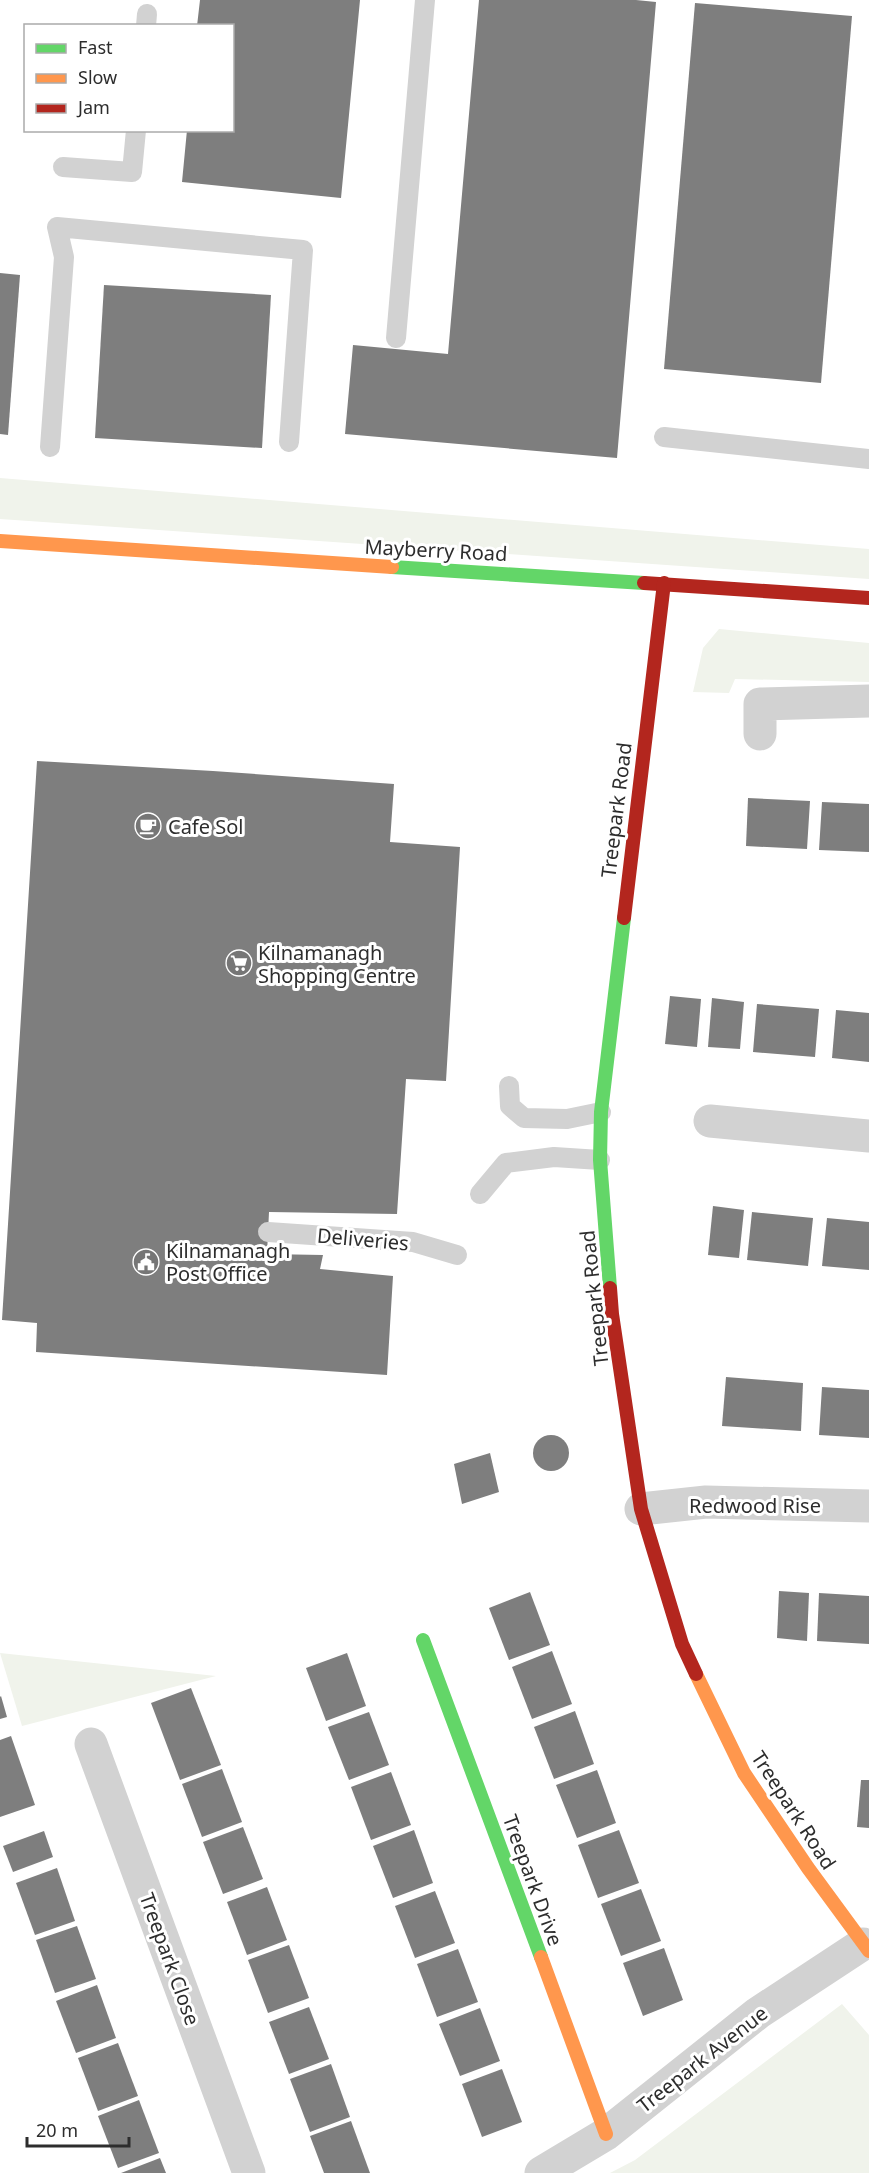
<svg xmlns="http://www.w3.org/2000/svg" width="869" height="2173" viewBox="0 0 869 2173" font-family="'Noto Sans',sans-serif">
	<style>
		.green { fill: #f0f3eb }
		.building { fill: #7e7e7e }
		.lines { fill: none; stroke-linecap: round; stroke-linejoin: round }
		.lane { stroke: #d2d2d2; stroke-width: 20 }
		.street { stroke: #d2d2d2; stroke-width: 33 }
		.fast { stroke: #63d668; stroke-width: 14 }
		.slow { stroke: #ff974d; stroke-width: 14 }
		.jam { stroke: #b3261e; stroke-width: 14 }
		.labels { text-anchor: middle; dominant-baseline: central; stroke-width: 6; stroke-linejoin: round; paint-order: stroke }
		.street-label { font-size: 20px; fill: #2d2d2d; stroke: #fff }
		.poi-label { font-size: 20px; fill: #2d2d2d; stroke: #fff; text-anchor: start }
	</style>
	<rect width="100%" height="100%" fill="#fff"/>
	<g class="green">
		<path d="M0 478 869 549V579L0 519Z"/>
		<path d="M719 629 869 643V682L735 679 729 693 693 692 703 648Z"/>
		<path d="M0 1653 216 1676 22 1726Z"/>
		<path d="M842 2004 869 2035V2173H610L635 2160Z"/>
	</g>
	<g class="building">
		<path d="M200 0H360L341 198 182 182 187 130H232V26H197Z"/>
		<path d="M479 0H636L656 2 617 458 345 434 353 345 448 354Z"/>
		<path d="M695 3 852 16 821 383 664 369Z"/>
		<path d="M0 273 20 275 8 435 0 434Z"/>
		<path d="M104 285 271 295 262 448 95 438Z"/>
		<path d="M37 761 213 771 394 784 390 842 460 847 446 1081 406 1079 397 1214 269 1212 267 1254 323 1255 320 1269 393 1276 387 1375 36 1352 37 1323 2 1320Z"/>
		<path d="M748 798 810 801 807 849 746 846Z"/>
		<path d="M822 802 869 804V852L819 850Z"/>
		<path d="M670 996 701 999 697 1047 665 1044Z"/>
		<path d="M712 998 744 1002 740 1049 708 1047Z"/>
		<path d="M757 1004 819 1009 815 1057 753 1052Z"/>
		<path d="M836 1010 869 1013V1062L832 1058Z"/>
		<path d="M713 1206 744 1210 739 1258 708 1255Z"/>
		<path d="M752 1212 813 1218 808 1266 747 1260Z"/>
		<path d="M827 1218 869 1222V1270L822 1266Z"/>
		<path d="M726 1377 803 1383 801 1431 722 1426Z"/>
		<path d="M822 1387 869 1390V1438L819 1435Z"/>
		<circle cx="551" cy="1453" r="18"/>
		<path d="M490 1453 499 1492 462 1504 454 1464Z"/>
		<path d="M779 1591 809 1593 807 1641 777 1638Z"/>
		<path d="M530 1592 550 1645 509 1660 489 1608Z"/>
		<path d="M819 1593 869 1596V1644L817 1641Z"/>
		<path d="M552 1651 572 1704 532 1719 512 1667Z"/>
		<path d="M347 1653 366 1706 326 1721 306 1668Z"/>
		<path d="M191 1688 221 1765 180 1780 151 1703Z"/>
		<path d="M1 1696 7 1717 0 1719V1697Z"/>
		<path d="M575 1711 594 1764 554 1779 534 1727Z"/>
		<path d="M369 1712 389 1765 349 1780 328 1727Z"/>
		<path d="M11 1736 35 1805 0 1817V1740Z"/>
		<path d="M222 1769 242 1822 202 1837 182 1784Z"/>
		<path d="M597 1770 616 1823 577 1838 556 1785Z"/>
		<path d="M391 1772 411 1825 371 1840 351 1787Z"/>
		<path d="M861 1780H869V1828L857 1827Z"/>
		<path d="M243 1827 263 1879 223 1894 203 1842Z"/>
		<path d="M414 1830 433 1883 393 1898 373 1846Z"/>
		<path d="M619 1830 639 1883 598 1898 578 1845Z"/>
		<path d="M44 1831 53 1857 13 1872 3 1846Z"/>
		<path d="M57 1868 75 1921 35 1935 16 1883Z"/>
		<path d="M267 1887 287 1940 247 1955 227 1902Z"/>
		<path d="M641 1889 661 1941 621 1956 601 1904Z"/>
		<path d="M435 1891 455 1943 415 1958 395 1906Z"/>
		<path d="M77 1926 96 1979 55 1993 36 1940Z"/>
		<path d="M289 1945 309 1998 268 2013 248 1960Z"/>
		<path d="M664 1948 683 2000 643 2016 623 1963Z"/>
		<path d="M458 1949 478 2002 437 2017 417 1964Z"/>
		<path d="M97 1985 116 2038 76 2053 56 2001Z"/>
		<path d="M309 2007 329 2059 289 2074 269 2022Z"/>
		<path d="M480 2008 500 2061 460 2076 439 2024Z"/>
		<path d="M118 2043 138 2096 98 2111 78 2058Z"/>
		<path d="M331 2064 350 2117 310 2132 290 2079Z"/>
		<path d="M502 2069 522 2122 482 2137 462 2084Z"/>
		<path d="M139 2100 159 2153 118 2168 98 2116Z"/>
		<path d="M351 2121 370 2173H324L310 2136Z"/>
		<path d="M160 2158 166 2173H121Z"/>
	</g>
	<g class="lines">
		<g class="lane">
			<path d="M146 26 147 14"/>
			<path d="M63 167 132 172 136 130"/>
			<path d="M396 338 425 0"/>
			<path d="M664 437 869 459"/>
			<path d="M50 447 64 257 57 227 303 250 289 442"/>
			<path d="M509 1086 510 1106 524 1118 567 1119 601 1112"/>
			<path d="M480 1194 506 1163 554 1157 600 1160"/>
			<path d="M268 1232 413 1242 457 1255"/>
		</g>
		<g class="street">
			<path d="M760 734V704L869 701"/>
			<path d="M710 1121 869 1136"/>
			<path d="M641 1509 706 1502 869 1506"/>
			<path d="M91 1744 249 2173"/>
			<path d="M541 2173 606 2134 758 2013 863 1944"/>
		</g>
		<g class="fast">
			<path d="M392 567 644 583"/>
			<path d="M610 1288 600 1160 601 1112 624 918"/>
			<path d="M423 1640 541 1957"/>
		</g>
		<g class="slow">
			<path d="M0 541 392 567"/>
			<path d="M696 1674 744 1773 808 1868 869 1951"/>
			<path d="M541 1957 606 2134"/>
		</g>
		<g class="jam">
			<path d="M644 583 869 598"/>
			<path d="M624 918 664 583"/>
			<path d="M610 1288 612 1314 641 1509 682 1644 696 1674"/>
		</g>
	</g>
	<defs>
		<symbol id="cafe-disc" viewBox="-11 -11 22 22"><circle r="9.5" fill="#767676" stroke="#fff"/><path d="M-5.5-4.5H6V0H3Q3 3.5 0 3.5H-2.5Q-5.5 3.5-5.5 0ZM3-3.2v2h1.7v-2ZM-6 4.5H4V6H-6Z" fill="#fff"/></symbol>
		<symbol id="supermarket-disc" viewBox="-11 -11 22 22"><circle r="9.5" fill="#767676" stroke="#fff"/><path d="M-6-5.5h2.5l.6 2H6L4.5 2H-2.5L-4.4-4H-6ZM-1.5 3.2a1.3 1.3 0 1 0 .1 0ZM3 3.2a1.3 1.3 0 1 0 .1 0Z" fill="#fff"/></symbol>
		<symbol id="civic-disc" viewBox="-11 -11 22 22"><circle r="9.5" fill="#767676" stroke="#fff"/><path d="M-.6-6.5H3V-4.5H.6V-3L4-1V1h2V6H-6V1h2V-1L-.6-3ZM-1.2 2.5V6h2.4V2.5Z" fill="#fff"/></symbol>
	</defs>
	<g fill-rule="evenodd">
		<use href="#cafe-disc" x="133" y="811" width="30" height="30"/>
		<use href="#supermarket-disc" x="224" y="948" width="30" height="30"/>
		<use href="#civic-disc" x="131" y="1247" width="30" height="30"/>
	</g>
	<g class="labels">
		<g class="street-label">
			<text transform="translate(436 550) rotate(3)">Mayberry Road</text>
			<text transform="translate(616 810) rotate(-83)">Treepark Road</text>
			<text transform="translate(363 1239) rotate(5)">Deliveries</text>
			<text transform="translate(594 1298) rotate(-96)">Treepark Road</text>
			<text x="755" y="1505">Redwood Rise</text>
			<text transform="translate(794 1810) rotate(57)">Treepark Road</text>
			<text transform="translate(533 1880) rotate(70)">Treepark Drive</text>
			<text transform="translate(170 1959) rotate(70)">Treepark Close</text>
			<text transform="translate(702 2059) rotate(-38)">Treepark Avenue</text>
		</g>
		<g class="poi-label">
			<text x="168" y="826">Cafe Sol</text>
			<text x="258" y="952">Kilnamanagh<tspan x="258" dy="23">Shopping Centre</tspan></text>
			<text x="166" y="1250">Kilnamanagh<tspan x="166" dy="23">Post Office</tspan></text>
		</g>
	</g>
	<rect x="24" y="24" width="210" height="108" fill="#ffffff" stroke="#ababab" stroke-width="1.5"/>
	<rect x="36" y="44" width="30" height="9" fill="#63d668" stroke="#ababab" stroke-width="1.5"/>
	<text x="78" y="54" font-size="18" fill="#2d2d2d">Fast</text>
	<rect x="36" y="74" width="30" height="9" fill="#ff974d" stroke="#ababab" stroke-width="1.5"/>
	<text x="78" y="84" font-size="18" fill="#2d2d2d">Slow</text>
	<rect x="36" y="104" width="30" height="9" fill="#b3261e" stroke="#ababab" stroke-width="1.5"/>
	<text x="78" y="114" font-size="18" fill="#2d2d2d">Jam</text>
	<path d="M27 2137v9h102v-9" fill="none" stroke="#2d2d2d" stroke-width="3"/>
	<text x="36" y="2137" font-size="18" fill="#2d2d2d" stroke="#ffffff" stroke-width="4.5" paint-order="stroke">20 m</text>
</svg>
